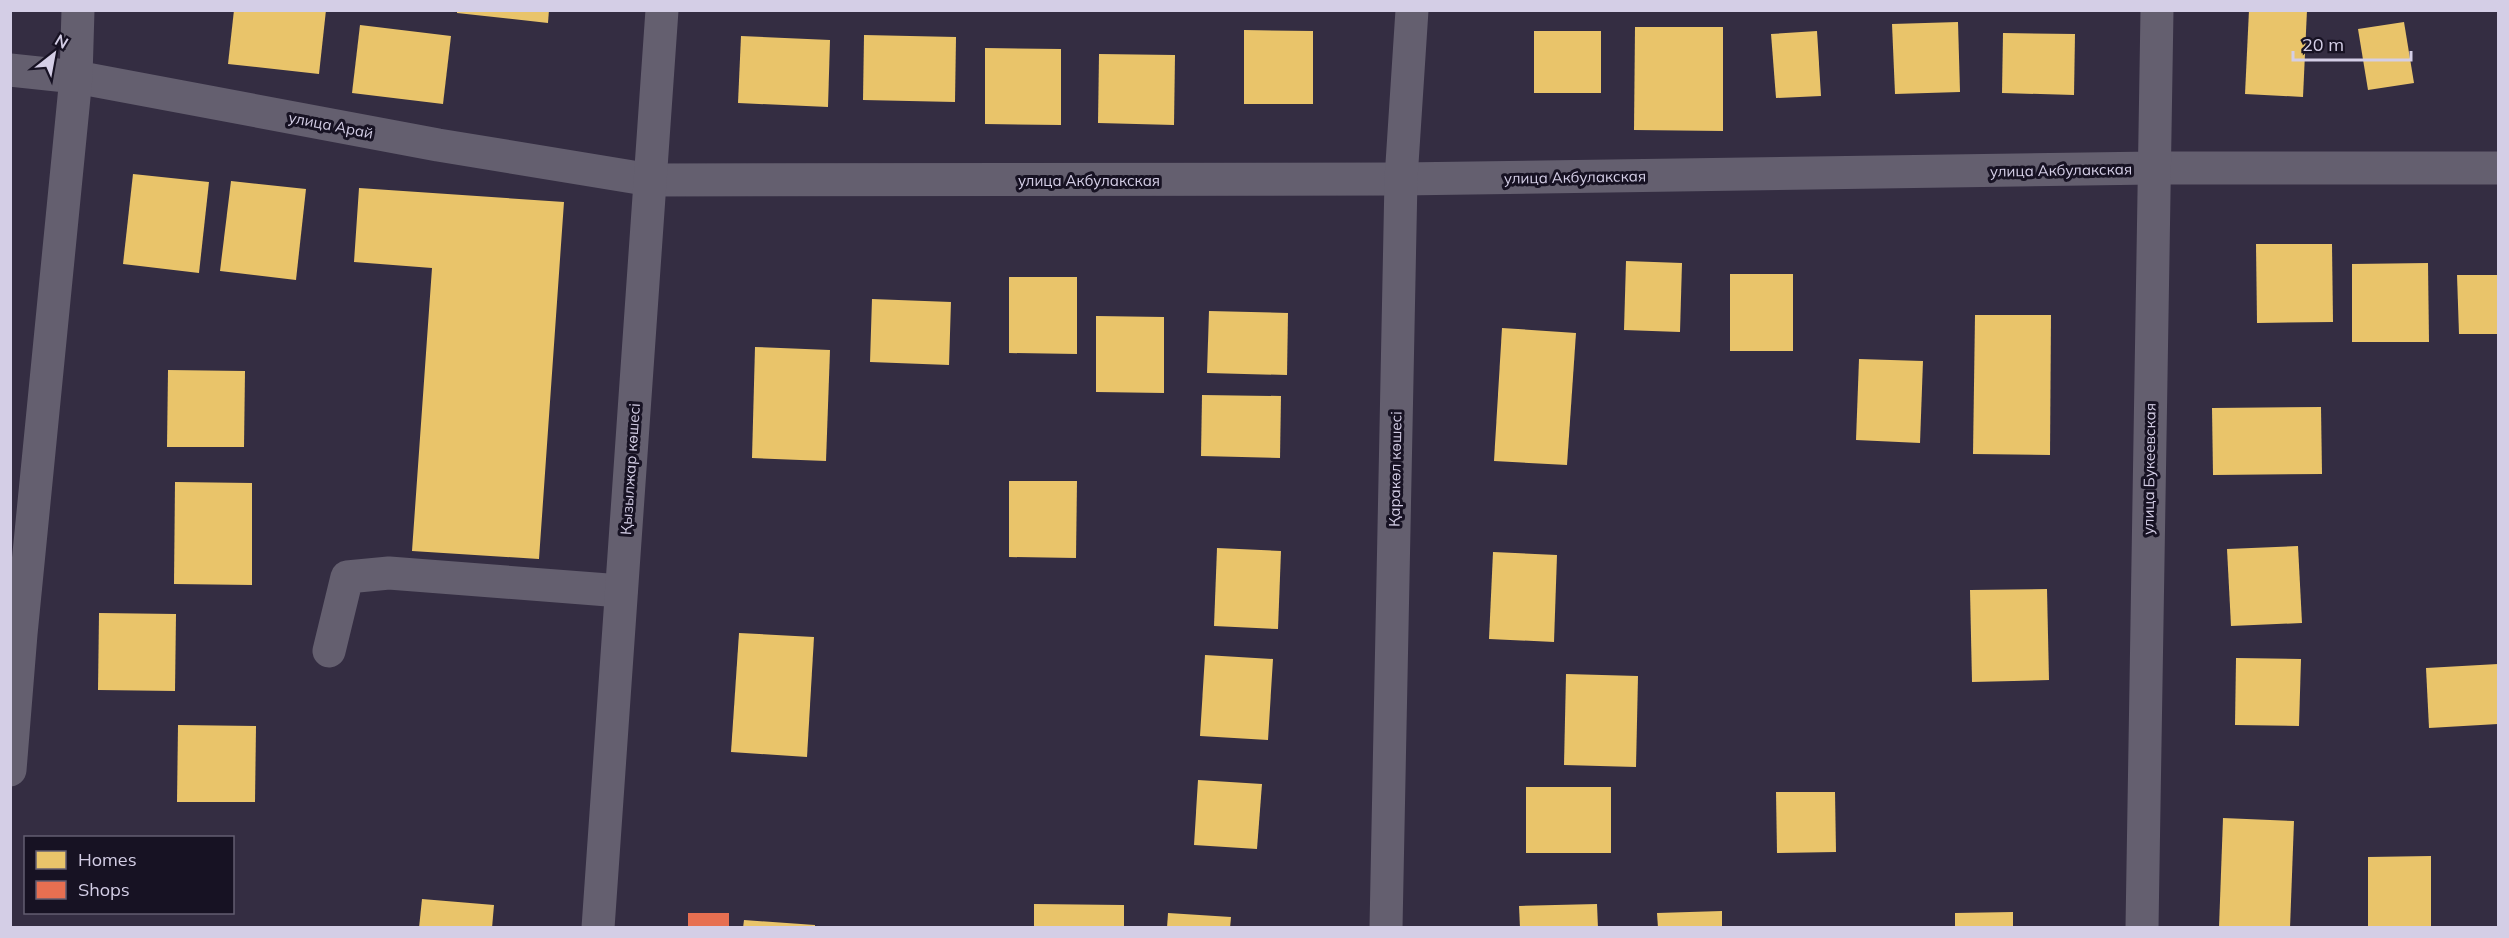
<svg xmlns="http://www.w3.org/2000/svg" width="2509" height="938" viewBox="0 0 2509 938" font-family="Mulish,sans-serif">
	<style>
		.homes { fill: #e9c46a }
		.shops { fill: #e76f51 }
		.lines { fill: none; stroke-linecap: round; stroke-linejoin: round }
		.minor { stroke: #645f6f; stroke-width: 33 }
		.labels { text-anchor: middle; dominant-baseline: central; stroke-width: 6; stroke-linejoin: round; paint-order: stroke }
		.street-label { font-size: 15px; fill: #d4cee6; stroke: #171223 }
	</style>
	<rect width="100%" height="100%" fill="#342d42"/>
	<g class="homes">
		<path d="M234 10H326L319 74 228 64Z"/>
		<path d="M457 10H549L548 23 457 13Z"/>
		<path d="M2249 10H2307L2303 97 2245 94Z"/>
		<path d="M1958 22 1960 92 1895 94 1892 24Z"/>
		<path d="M2404 22 2414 83 2368 90 2358 29Z"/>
		<path d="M360 25 451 36 443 104 352 93Z"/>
		<path d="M1635 27H1723V131L1634 130Z"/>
		<path d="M1244 30 1313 31V104H1244Z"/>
		<rect x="1534" y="31" width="67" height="62"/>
		<path d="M1817 31 1821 96 1776 98 1771 34Z"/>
		<path d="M2003 33 2075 34 2074 95 2002 93Z"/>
		<path d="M864 35 956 37 955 102 863 100Z"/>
		<path d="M741 36 830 40 828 107 738 103Z"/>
		<path d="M985 48 1061 49V125L985 124Z"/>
		<path d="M1099 54 1175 55 1174 125 1098 123Z"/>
		<path d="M133 174 209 182 199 273 123 264Z"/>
		<path d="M231 181 306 189 296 280 220 271Z"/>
		<path d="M359 188 564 202 539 559 412 551 432 268 354 262Z"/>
		<path d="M2256 244H2332L2333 322 2257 323Z"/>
		<path d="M1626 261 1682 263 1680 332 1624 330Z"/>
		<path d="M2428 263 2429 342H2352V264Z"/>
		<rect x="1730" y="274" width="63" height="77"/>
		<path d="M2457 275H2498V334H2459Z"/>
		<path d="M1009 277H1077V354L1009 353Z"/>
		<path d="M872 299 951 302 949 365 870 362Z"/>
		<path d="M1209 311 1288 313 1287 375 1207 373Z"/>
		<path d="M1975 315H2051L2050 455 1973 454Z"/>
		<path d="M1096 316 1164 317V393L1096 392Z"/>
		<path d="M1502 328 1576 333 1567 465 1494 461Z"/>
		<path d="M755 347 830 350 826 461 752 458Z"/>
		<path d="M1859 359 1923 361 1920 443 1856 440Z"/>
		<path d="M168 370 245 371 244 447H167Z"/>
		<path d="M1202 395 1281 396 1280 458 1201 456Z"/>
		<path d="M2321 407 2322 474 2213 475 2212 408Z"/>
		<path d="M1009 481H1077L1076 558 1009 557Z"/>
		<path d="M175 482 252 483V585L174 584Z"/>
		<path d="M2298 546 2302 623 2231 626 2227 549Z"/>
		<path d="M1217 548 1281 551 1278 629 1214 626Z"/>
		<path d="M1493 552 1557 555 1554 642 1489 639Z"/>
		<path d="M2047 589 2049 680 1972 682 1970 590Z"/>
		<path d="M99 613 176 614 175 691 98 690Z"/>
		<path d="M739 633 814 637 807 757 731 752Z"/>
		<path d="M1205 655 1273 659 1268 740 1200 736Z"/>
		<path d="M2236 658 2301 659 2299 726 2235 725Z"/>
		<path d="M2498 664V724L2429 728 2426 668Z"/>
		<path d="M1566 674 1638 676 1636 767 1564 765Z"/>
		<path d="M178 725 256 726 255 802H177Z"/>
		<path d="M1198 780 1262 784 1257 849 1194 845Z"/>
		<rect x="1526" y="787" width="85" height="66"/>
		<path d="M1776 792H1835L1836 852 1777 853Z"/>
		<path d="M2223 818 2294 821 2290 928H2219Z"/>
		<path d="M2431 856V928H2368V857Z"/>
		<path d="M422 899 494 905 492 928H419Z"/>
		<path d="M1034 904 1124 905V928H1034Z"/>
		<path d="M1597 904 1598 928H1520L1519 906Z"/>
		<path d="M1722 911V928H1658L1657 913Z"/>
		<path d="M2013 912V928H1955V913Z"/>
		<path d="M1168 913 1231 917 1230 928H1167Z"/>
		<path d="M744 920 815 925V928H743Z"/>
	</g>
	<rect class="shops" x="688" y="913" width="41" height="15"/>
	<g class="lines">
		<g class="minor">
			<path d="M10 70 76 77 438 145 651 180 1401 179 2154 168H2498"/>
			<path d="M329 651 347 577 389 573 621 591"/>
			<path d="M10 770 21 634 76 77 78 10"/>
			<path d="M598 928 662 10"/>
			<path d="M1386 928 1401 179 1412 10"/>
			<path d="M2142 928 2157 10"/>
		</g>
	</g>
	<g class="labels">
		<g class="street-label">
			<text transform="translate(331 125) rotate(11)">улица Арай</text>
			<text transform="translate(2061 170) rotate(-1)">улица Акбулакская</text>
			<text transform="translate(1575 177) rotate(-1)">улица Акбулакская</text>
			<text x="1089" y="180">улица Акбулакская</text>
			<text transform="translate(630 469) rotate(-86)">Қызылжар көшесі</text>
			<text transform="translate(1395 469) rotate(-89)">Қаракөл көшесі</text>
			<text transform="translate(2149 469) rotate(-89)">улица Букеевская</text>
		</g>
	</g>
	<rect width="2509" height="938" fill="none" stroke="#d4cee6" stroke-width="24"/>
	<rect x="24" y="836" width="210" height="78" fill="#171223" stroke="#635d71" stroke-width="1.5"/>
	<rect x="36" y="851" width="30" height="18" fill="#e9c46a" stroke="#635d71" stroke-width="1.5"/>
	<text x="78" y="866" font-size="18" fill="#d4cee6">Homes</text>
	<rect x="36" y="881" width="30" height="18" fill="#e76f51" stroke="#635d71" stroke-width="1.5"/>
	<text x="78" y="896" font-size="18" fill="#d4cee6">Shops</text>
	<g transform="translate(54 54) rotate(31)" stroke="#171223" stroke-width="4.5" paint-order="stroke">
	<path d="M0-4.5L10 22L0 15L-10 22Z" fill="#d4cee6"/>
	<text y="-9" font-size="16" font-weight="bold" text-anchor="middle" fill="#d4cee6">N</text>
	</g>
	<path d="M2293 51v9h118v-9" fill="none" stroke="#d4cee6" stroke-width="3"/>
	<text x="2302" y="51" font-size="18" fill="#d4cee6" stroke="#171223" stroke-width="4.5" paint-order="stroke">20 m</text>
</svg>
